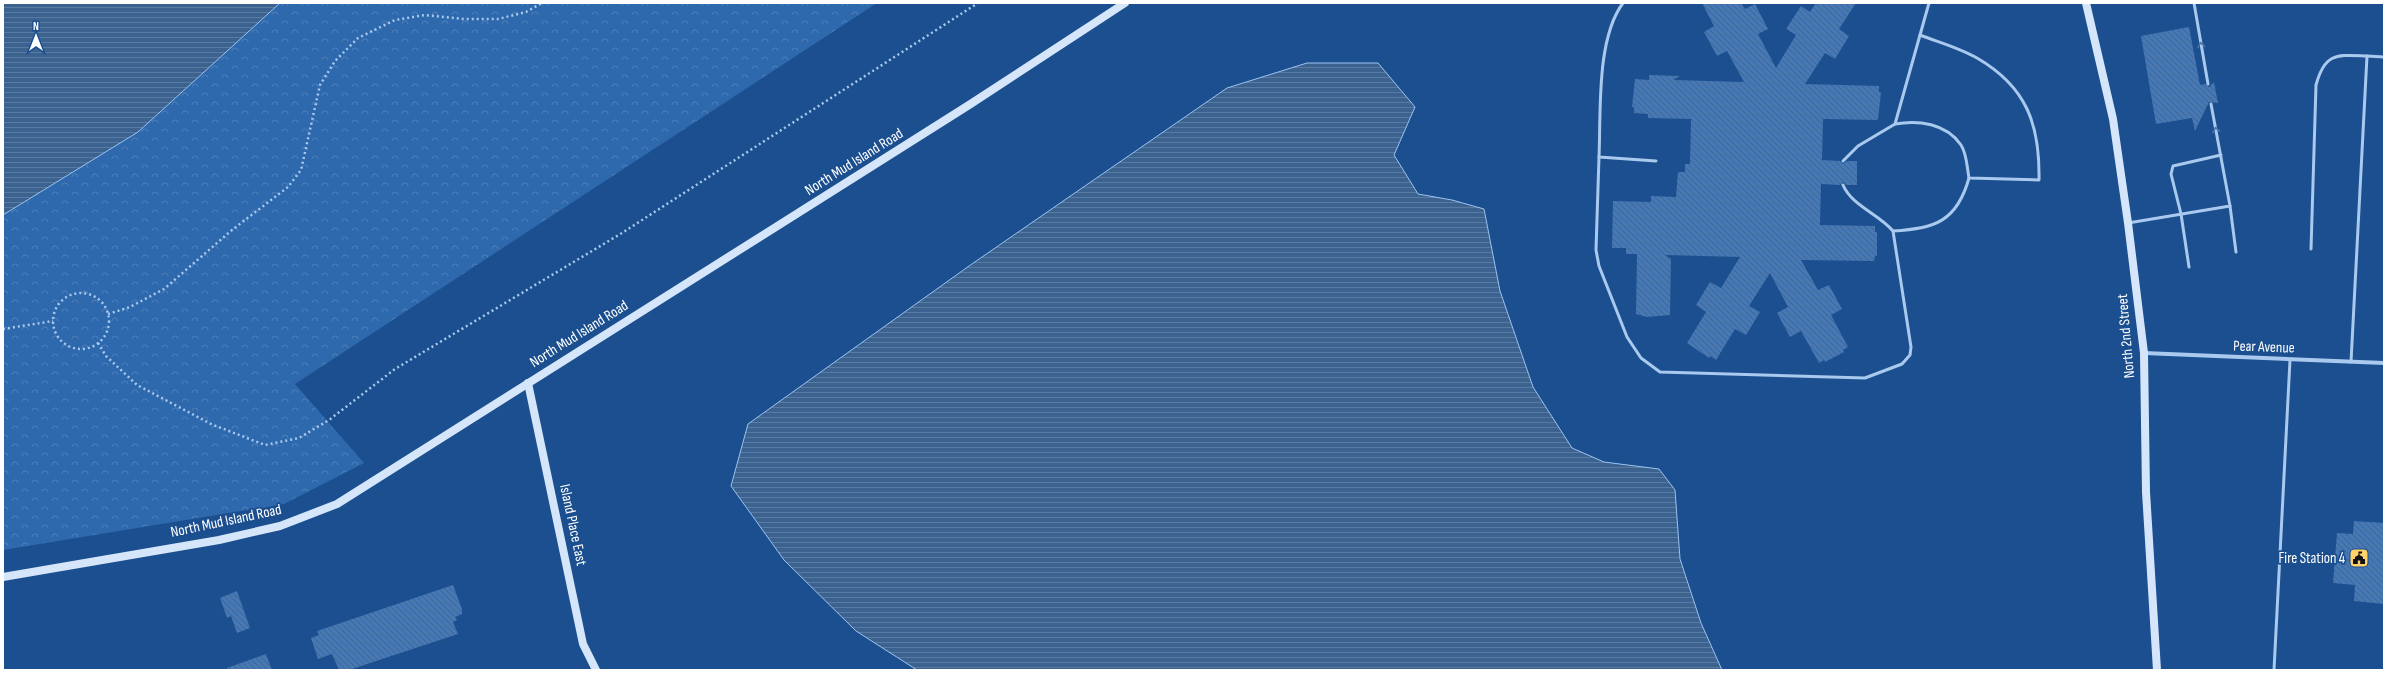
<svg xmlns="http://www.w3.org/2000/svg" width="2387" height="673" viewBox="0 0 2387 673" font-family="'Sofia Sans Condensed',sans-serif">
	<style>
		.forest { fill: url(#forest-crowns) }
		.water { fill: url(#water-rules); stroke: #9cc4f0 }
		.building { fill: url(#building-back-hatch) }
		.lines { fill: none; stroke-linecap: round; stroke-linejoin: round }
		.path { stroke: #a9c9ee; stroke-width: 2.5; stroke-dasharray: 2 3; stroke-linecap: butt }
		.lane { stroke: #a9c9ee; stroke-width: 3 }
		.street { stroke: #a9c9ee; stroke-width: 4 }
		.secondary { stroke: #d6e6fa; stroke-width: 8 }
		.oneway { stroke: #4674ac }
		.labels { text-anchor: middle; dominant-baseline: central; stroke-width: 3.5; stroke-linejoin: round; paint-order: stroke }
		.street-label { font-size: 15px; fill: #fff; stroke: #1b4f8f }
		.poi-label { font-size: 15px; fill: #fff; stroke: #1b4f8f; text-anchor: end }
	</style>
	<defs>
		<pattern id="forest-crowns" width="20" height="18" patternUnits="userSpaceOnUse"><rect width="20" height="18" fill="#2e69ad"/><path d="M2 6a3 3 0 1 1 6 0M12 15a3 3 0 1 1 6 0" fill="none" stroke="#4d80b9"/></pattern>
		<pattern id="water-rules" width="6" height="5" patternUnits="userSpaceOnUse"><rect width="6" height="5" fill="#3c6290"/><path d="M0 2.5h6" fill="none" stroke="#597aa1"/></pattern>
		<pattern id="building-back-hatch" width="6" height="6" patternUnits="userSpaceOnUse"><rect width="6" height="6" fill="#4478b7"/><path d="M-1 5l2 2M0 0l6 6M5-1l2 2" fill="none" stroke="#486282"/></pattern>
	</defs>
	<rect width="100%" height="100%" fill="#1b4f8f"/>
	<path class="forest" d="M280 3H877L295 384 364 463 284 504 3 550V215L138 132Z"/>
	<g class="water">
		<path d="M3 3H280L138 132 3 215Z"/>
		<path d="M1307 63H1378L1415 107 1394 155 1418 194 1452 200 1484 209 1500 291 1533 387 1572 448 1604 462 1659 469 1675 490 1680 559 1701 623 1722 670H917L856 631 784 560 731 486 748 424 969 266 1227 88Z"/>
	</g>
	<g class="building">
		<path d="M1702 3H1741L1745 9 1755 4 1768 29 1758 34 1776 68 1796 35 1786 29 1801 6 1810 12 1816 3H1856L1839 29 1849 36 1835 59 1825 53 1805 84 1879 86V92H1881L1878 120 1823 119 1822 160 1840 161 1843 164 1847 161H1857V185H1846L1843 182 1840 185 1821 184 1820 225 1875 226V232H1877V256H1875L1874 261 1801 260 1818 290 1829 285 1842 309 1831 315 1848 347 1843 350 1844 352 1825 362 1824 360 1819 363 1801 331 1790 337 1777 313 1788 307 1770 273 1749 306 1760 312 1746 335 1735 329 1716 360 1710 356 1709 358 1687 343 1706 312 1696 305 1710 282 1721 288 1740 257 1665 255 1671 259 1670 315 1647 317 1636 314 1637 254H1626V248H1612L1613 201 1651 202V196L1676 197 1678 172H1685V164H1690L1691 119 1648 118V114L1634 113V107H1632L1635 79 1649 80V75L1680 76 1673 80 1744 82 1727 51 1717 56 1704 32 1714 26Z"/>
		<path d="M2189 27 2200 85 2205 84 2209 87 2214 82 2218 103 2209 102 2195 131 2192 118 2156 124 2141 36Z"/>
		<path d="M2354 521 2384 523V604L2354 601 2355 585 2333 583 2337 533 2353 534Z"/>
		<path d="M453 585 462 609V614L455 617 457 620 453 622 458 634 349 670H339L332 654 318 659 311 638 319 635 317 631Z"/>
		<path d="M237 591 250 628 237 633 231 616 227 618 220 598Z"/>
		<path d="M266 654 272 670H227V668Z"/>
	</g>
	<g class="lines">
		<g class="path">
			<circle cx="81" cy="321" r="28"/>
			<path d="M108 314 130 307 164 289 232 230 288 187 301 170 320 85 335 61 358 38 395 20 425 15 463 19H498L526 12 542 3"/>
			<path d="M3 329 53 321"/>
			<path d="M98 343 106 356 137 385 211 424 265 445 299 438 329 420 395 369 622 233 978 3"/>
		</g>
		<g class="lane">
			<path d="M1623 3C1596 39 1601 113 1599 157L1656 161"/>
			<path d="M2194 3 2208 84"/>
			<path d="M1895 124C1918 120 1946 123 1961 145 1967 154 1967 168 1969 178L2039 180C2040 125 2027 87 1977 58 1960 48 1938 42 1920 35"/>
			<path d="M1599 157 1596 250 1599 266 1627 337 1641 358 1660 372 1865 378 1902 364 1910 355 1911 347 1893 231C1879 214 1852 206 1843 185"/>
			<path d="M1843 161 1858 146 1895 124 1929 3"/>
			<path d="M2230 206 2236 252"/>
			<path d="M2128 223 2230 206 2211 104"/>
			<path d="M1893 231C1935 229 1957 221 1969 178"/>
			<path d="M2311 249 2316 85C2325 52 2337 55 2367 56"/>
			<path d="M2189 267 2181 214 2171 174 2173 166 2221 155"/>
			<path d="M2351 362 2367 56 2384 57"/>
			<path d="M2274 670 2290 360"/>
		</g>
		<path class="street" d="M2144 353 2384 363"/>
		<g class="secondary">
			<path d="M2086 3 2113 119 2128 223 2144 353 2146 492 2157 670"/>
			<path d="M528 383 583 644 596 670"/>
			<path d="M3 577 219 540 280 526 337 504 969 105 1125 3"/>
		</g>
	</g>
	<defs><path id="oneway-chevron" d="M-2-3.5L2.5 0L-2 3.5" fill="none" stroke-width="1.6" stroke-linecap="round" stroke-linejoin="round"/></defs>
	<g class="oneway">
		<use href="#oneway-chevron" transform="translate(2201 45) rotate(-100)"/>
		<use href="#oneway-chevron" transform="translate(2216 130) rotate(-101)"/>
	</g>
	<defs>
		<symbol id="civic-square" viewBox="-11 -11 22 22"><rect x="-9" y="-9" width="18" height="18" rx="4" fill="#ffd166" stroke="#1b4f8f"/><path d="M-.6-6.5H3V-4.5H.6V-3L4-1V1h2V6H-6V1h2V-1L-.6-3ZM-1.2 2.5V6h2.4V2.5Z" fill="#111"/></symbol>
	</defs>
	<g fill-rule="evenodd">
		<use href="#civic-square" x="2348" y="547" width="22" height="22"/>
	</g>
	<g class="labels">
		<g class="street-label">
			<text transform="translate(854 162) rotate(-32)">North Mud Island Road</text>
			<text transform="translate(579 334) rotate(-32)">North Mud Island Road</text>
			<text transform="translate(2126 336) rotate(-95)">North 2nd Street</text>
			<text transform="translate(2264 347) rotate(2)">Pear Avenue</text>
			<text transform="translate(226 521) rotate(-12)">North Mud Island Road</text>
			<text transform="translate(573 525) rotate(78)">Island Place East</text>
		</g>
		<g class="poi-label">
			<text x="2345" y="558">Fire Station 4</text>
		</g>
	</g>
	<rect width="2387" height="673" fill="none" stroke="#ffffff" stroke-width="8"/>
	<g transform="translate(36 36)" stroke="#1b4f8f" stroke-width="3" paint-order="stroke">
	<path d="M0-3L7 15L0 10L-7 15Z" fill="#ffffff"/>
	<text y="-6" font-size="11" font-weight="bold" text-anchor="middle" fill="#ffffff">N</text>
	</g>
</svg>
